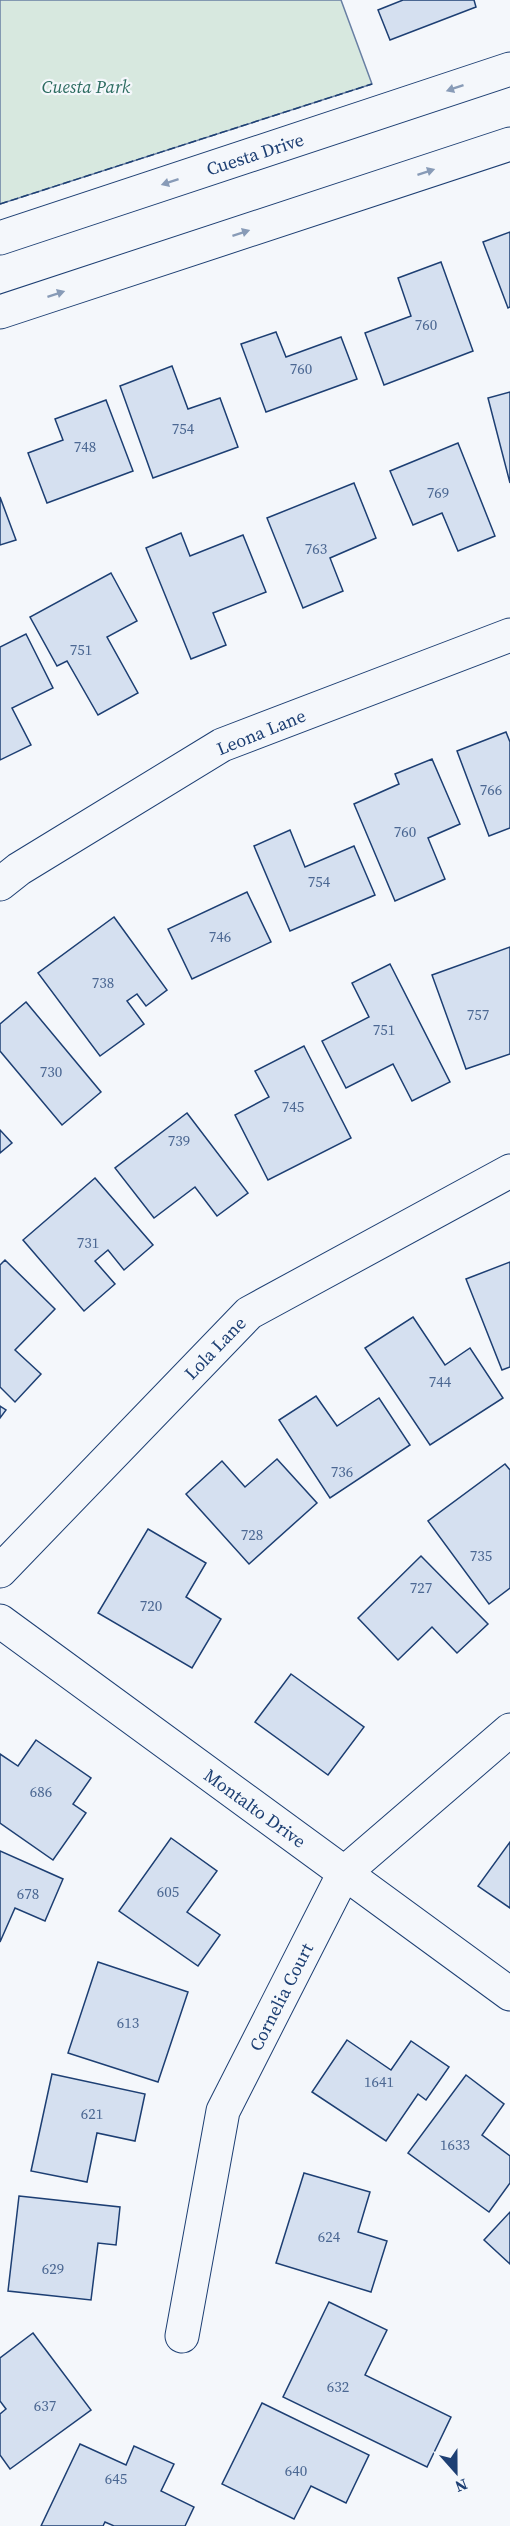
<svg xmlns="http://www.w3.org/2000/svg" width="510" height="2526" viewBox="0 0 510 2526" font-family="'Source Serif 4',serif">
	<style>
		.green { fill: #d7e8df; stroke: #687fa3; stroke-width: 1.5 }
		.building { fill: #d5e0f0; stroke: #1d3f73; stroke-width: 1.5 }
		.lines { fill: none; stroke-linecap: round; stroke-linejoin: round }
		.street-casing { stroke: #1d3f73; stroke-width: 35 }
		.secondary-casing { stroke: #1d3f73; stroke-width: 35 }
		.street { stroke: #f4f7fb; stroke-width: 33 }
		.secondary { stroke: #f4f7fb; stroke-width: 33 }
		.fence { stroke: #1d3f73; stroke-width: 1.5; stroke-dasharray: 8 3; stroke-linecap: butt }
		.oneway { fill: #889bb7 }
		.labels { text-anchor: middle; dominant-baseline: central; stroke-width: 4.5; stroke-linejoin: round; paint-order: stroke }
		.number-label { font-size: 15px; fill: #4b6792 }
		.park-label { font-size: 18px; font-style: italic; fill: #2c6c60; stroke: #f4f7fb }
		.street-label { font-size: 18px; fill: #1d3f73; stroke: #f4f7fb }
	</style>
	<rect width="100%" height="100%" fill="#f4f7fb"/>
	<path class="green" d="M0 0H341L372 84 0 204Z"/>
	<g class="building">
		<path d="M403 0H474L476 7 390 40 378 10Z"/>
		<path d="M510 232V307L508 308 483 242Z"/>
		<path d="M441 262 473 351 384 385 365 333 411 316 398 278Z"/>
		<path d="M276 332 286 357 341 337 357 379 266 412 241 344Z"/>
		<path d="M172 366 188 409 220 398 238 447 153 478 120 386Z"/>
		<path d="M510 392V483L488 398Z"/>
		<path d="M106 400 133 471 47 503 28 453 63 440 55 419Z"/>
		<path d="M458 443 495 536 458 551 442 513 413 525 390 471Z"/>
		<path d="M354 483 376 538 330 558 343 591 303 608 267 518Z"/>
		<path d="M0 497 16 540 0 545Z"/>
		<path d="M181 533 190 556 243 535 266 592 213 613 226 645 191 659 146 548Z"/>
		<path d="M111 573 137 621 107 637 138 693 98 715 67 661 57 666 30 617Z"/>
		<path d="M26 634 53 688 12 708 31 745 0 760V647Z"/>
		<path d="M506 732 510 742V828L489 836 457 751Z"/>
		<path d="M432 759 460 824 428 838 445 879 395 901 354 804 399 784 395 774Z"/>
		<path d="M290 830 305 867 354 846 375 895 290 931 254 846Z"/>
		<path d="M247 892 271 942 192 979 168 929Z"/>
		<path d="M114 917 167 990 146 1006 137 994 127 1001 144 1024 100 1056 38 973Z"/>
		<path d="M510 947V1054L466 1069 432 975Z"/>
		<path d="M390 964 450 1082 412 1101 393 1064 346 1088 322 1041 369 1017 352 983Z"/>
		<path d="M26 1002 101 1092 62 1125 0 1051V1024Z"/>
		<path d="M304 1046 351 1138 268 1180 235 1115 269 1097 255 1071Z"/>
		<path d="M187 1113 248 1193 217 1216 195 1187 154 1218 115 1168Z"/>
		<path d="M0 1130 12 1143 0 1153Z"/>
		<path d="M95 1178 153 1245 124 1270 108 1250 95 1261 115 1284 84 1311 23 1240Z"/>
		<path d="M5 1260 55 1309 15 1350 41 1374 15 1402 0 1387V1265Z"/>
		<path d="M510 1262V1367L502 1370 466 1279Z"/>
		<path d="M413 1317 445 1365 470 1348 503 1398 430 1445 365 1348Z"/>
		<path d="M316 1396 337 1426 379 1398 410 1445 330 1498 279 1420Z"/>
		<path d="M0 1406 6 1410 0 1418Z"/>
		<path d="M277 1459 317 1503 249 1564 186 1494 222 1461 245 1487Z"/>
		<path d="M505 1464 510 1470V1588L489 1604 428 1521Z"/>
		<path d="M148 1529 206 1563 186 1597 221 1619 192 1668 98 1613Z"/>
		<path d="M421 1556 488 1624 457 1653 432 1627 398 1660 358 1618Z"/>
		<path d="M291 1674 364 1727 328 1775 255 1722Z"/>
		<path d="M36 1740 91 1778 73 1804 86 1813 53 1860 0 1823V1754L18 1766Z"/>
		<path d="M171 1838 217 1871 187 1912 220 1935 198 1966 119 1911Z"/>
		<path d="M510 1842V1908L478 1886Z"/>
		<path d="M0 1851 63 1879 45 1921 15 1908 0 1942Z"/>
		<path d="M98 1962 188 1992 158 2082 68 2053Z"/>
		<path d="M347 2040 391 2070 411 2041 449 2067 426 2100 418 2094 386 2141 312 2092Z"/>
		<path d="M52 2074 145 2094 135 2141 97 2133 87 2182 31 2171Z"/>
		<path d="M466 2075 504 2104 482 2135 510 2156V2183L489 2212 408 2153Z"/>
		<path d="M304 2173 370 2192 358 2232 387 2241 371 2292 276 2263Z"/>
		<path d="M19 2196 120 2207 116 2245 98 2243 91 2300 8 2291Z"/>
		<path d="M510 2212V2264L484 2240Z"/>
		<path d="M329 2302 387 2330 365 2375 451 2417 427 2467 283 2397Z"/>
		<path d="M33 2333 91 2410 10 2469 0 2455V2414L6 2409 0 2401V2358Z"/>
		<path d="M262 2403 369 2455 346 2503 311 2486 294 2519 222 2484Z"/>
		<path d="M80 2444 126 2465 134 2446 174 2464 161 2491 194 2507 185 2526H114L105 2522 103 2526H41Z"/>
	</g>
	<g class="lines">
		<defs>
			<g id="street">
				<path d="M0 884 19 869 222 745 510 635"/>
				<path d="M0 1571 249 1313 510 1171"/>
				<path d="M0 1621 510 1994"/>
				<path d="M182 2336 223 2111 344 1873 510 1730"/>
			</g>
			<g id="secondary">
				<path d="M0 238 510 69"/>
				<path d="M0 312 510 144"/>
			</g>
		</defs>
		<use href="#street" class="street-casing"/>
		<use href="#secondary" class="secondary-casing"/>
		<use href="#street" class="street"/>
		<use href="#secondary" class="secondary"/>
		<path class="fence" d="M0 204 372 84"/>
	</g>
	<defs><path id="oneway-solid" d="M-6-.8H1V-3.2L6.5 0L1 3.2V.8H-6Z" transform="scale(1.5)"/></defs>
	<g class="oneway">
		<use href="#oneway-solid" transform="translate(455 88) rotate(161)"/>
		<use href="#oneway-solid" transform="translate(426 172) rotate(-18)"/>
		<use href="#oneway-solid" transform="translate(170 182) rotate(162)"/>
		<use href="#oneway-solid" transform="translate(241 233) rotate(-18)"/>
		<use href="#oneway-solid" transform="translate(56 294) rotate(-18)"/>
	</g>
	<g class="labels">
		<g class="number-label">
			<text x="426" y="324">760</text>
			<text x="301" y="368">760</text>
			<text x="183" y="428">754</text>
			<text x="85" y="446">748</text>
			<text x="438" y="492">769</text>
			<text x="316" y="548">763</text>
			<text x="81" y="649">751</text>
			<text x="491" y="789">766</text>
			<text x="405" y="831">760</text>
			<text x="319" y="881">754</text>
			<text x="220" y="936">746</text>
			<text x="103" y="982">738</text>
			<text x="478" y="1014">757</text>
			<text x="384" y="1029">751</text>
			<text x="51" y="1071">730</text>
			<text x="293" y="1106">745</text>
			<text x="179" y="1140">739</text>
			<text x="88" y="1242">731</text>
			<text x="440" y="1381">744</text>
			<text x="342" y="1471">736</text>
			<text x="252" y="1534">728</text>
			<text x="481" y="1555">735</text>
			<text x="421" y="1587">727</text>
			<text x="151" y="1605">720</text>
			<text x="41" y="1791">686</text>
			<text x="168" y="1891">605</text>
			<text x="28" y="1893">678</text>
			<text x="128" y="2022">613</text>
			<text x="379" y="2081">1641</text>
			<text x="92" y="2113">621</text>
			<text x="455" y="2144">1633</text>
			<text x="329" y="2236">624</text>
			<text x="53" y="2268">629</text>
			<text x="338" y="2386">632</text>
			<text x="45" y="2405">637</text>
			<text x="296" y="2470">640</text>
			<text x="116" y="2478">645</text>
		</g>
		<g class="park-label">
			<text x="86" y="86">Cuesta Park</text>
		</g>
		<g class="street-label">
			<text transform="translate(255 154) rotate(-18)">Cuesta Drive</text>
			<text transform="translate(261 732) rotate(-22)">Leona Lane</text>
			<text transform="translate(215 1348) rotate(-46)">Lola Lane</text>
			<text transform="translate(255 1808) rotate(36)">Montalto Drive</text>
			<text transform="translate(281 1997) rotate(-63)">Cornelia Court</text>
		</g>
	</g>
	<g transform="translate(456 2472) rotate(159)" stroke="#f4f7fb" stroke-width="4.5" paint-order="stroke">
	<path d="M0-4.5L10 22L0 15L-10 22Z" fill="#1d3f73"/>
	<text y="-9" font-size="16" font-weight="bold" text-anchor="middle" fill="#1d3f73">N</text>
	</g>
</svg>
